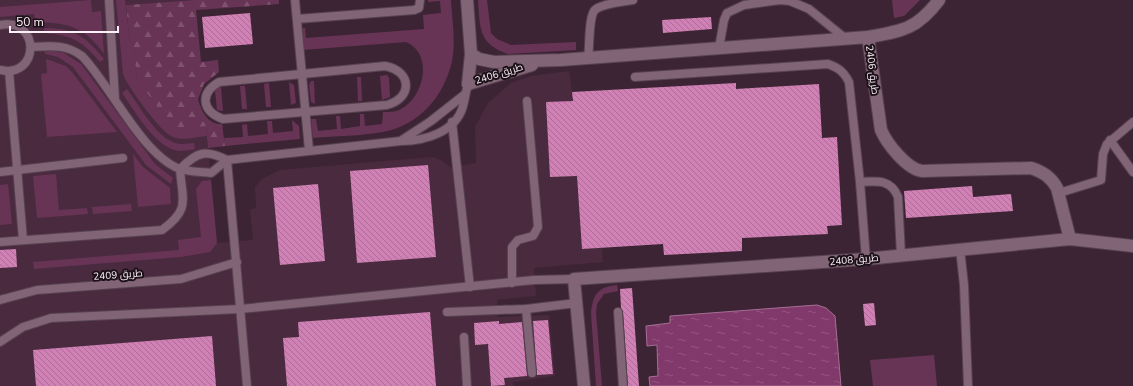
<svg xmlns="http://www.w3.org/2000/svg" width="1133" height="386" viewBox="0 0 1133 386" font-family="'Nunito Sans',Cairo,sans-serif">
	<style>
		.built { fill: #4a2a3f }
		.green { fill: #673456 }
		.forest { fill: url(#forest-firs) }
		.water { fill: url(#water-ripples); stroke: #a66f94 }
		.building { fill: url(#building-back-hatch) }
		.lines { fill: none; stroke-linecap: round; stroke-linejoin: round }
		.lane-casing { stroke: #574251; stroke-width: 10 }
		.street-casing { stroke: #574251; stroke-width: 14 }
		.lane { stroke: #816476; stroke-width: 8 }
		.street { stroke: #816476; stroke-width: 12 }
		.labels { text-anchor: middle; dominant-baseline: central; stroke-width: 4; stroke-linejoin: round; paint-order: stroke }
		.street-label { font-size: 10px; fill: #fdeff7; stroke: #1d1119 }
	</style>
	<defs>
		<pattern id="forest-firs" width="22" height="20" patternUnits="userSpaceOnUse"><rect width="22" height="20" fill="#673456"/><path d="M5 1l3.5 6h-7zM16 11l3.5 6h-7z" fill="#7e526f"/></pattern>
		<pattern id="water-ripples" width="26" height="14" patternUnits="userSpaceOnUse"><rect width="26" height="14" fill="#81386a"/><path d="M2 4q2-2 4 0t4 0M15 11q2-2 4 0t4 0" fill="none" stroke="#945580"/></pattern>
		<pattern id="building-back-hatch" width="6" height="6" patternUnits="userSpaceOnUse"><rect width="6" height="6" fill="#d080b4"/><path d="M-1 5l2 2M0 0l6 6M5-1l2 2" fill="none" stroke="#a86f94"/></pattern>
	</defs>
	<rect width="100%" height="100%" fill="#3d2434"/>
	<path class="built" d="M0 0H195L126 5 206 126 217 243 253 240 250 210 256 208 255 187 262 179 280 170 432 157 441 160 450 167 476 163 475 127 488 103 511 83 531 76 569 71 572 92 582 248H602L603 262 534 268 536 296 497 300 498 317 549 315 555 376 513 382V386H0Z"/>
	<g class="green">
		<path d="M91 0 92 12 101 11 104 54C84 26 68 23 35 22L34 14 0 17V7Z"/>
		<path d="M116 0H125L130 42 133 41 137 79 206 126 207 136C196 137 183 141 173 137 161 133 127 86 123 74Z"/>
		<path d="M428 0H451C452 20 456 42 452 61 444 97 419 125 383 132 361 136 336 136 313 138L311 119H316L318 131 337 129 336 116H340L341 129 360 126V114H364L365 126 382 124 383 112C389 112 396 112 401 109 424 97 434 54 406 42L302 50 300 28H305L306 38 424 29 423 15 441 13 440 1 428 2Z"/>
		<path d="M478 0H487L491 33 497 39 511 45 576 42V50L508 54C478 44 480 27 478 0Z"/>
		<path d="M892 0H920L904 16 894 18Z"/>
		<path d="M44 28C74 28 85 36 104 59L100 62C82 41 72 35 44 33Z"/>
		<path d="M44 49 64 53 81 64 155 164 173 178 171 184 146 165 73 67 58 57 45 54Z"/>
		<path d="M46 59 66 66 72 72 117 132 47 137 41 74 47 73Z"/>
		<path d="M387 75 389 78 390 97 382 100 380 76Z"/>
		<path d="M357 77H361L362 101H358Z"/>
		<path d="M311 81H314L315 104 311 102 309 85Z"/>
		<path d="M289 82 294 85 296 103 291 105Z"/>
		<path d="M269 83 271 107H266L264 84Z"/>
		<path d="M240 86H245L247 109H242Z"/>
		<path d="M218 87H221L223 111 217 110 215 90Z"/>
		<path d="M127 89C139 105 156 137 175 143 182 145 188 143 194 143L195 149C190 150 184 151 179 151 155 148 135 111 122 93Z"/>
		<path d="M292 120 299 126 300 139 225 146 224 138 243 137 242 125 247 124 248 136 268 134 267 121H272L273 133 293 131Z"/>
		<path d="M133 154 143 167 170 188 171 204 138 207Z"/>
		<path d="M56 174 59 210 87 208 88 214 37 218 33 176Z"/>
		<path d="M211 180 217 243 210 252 181 257 34 269 33 262 179 250 178 240 201 237 196 189 202 181Z"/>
		<path d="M8 184 12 224 0 225V185Z"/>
		<path d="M131 204 132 211 93 214 92 207Z"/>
		<path d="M617 285 618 291 604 294 597 304 596 313 602 386H596L591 313C593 294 598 287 617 285Z"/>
		<path d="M934 355 937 386H873L870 360Z"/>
	</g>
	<path class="forest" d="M195 0H279V4L196 10 201 62 218 60 219 72 204 84 198 99C201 111 208 125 222 124L225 146 208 148 206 126 174 129 137 79 133 42H130L126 5Z"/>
	<path class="water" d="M817 305 826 308 835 316 841 386H650L649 377 658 376 657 345 647 346 646 326 670 323V316Z"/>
	<g class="building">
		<path d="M250 13 253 44 205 48 202 17Z"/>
		<path d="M711 17 712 29 663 33 662 20Z"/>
		<path d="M736 83V89L819 84 822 138 837 137 842 225 827 226 828 234 742 238V251L664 255 663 244 582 249 577 176 550 177 546 102 573 101 572 92Z"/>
		<path d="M428 165 436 257 357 263 350 171Z"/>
		<path d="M318 184 325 261 280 265 273 188Z"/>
		<path d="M972 186 973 197 1011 194 1013 211 906 218 904 191Z"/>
		<path d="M16 249 17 267 0 268V250Z"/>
		<path d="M632 288 639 386H628L623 312 621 308 620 289Z"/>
		<path d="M874 303 876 325 865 326 863 304Z"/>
		<path d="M430 312 436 386H287L283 338 299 337 298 322Z"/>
		<path d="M548 320 553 374 537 375 533 321Z"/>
		<path d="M499 321V324L522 322 527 376 504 378 505 385 491 386 488 344 475 345 474 323Z"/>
		<path d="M212 336 216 386H36L33 350Z"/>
	</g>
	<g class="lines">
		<defs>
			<g id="lane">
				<path d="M109 0 115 99"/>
				<path d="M295 0 309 150"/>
				<path d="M297 19 414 10 419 8 420 0"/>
				<path d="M0 25C41 17 40 79 0 70"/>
				<path d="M31 47C51 46 66 44 82 56 111 86 142 155 180 169 190 172 201 172 211 173L227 160"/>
				<path d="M719 48 724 20 727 13 744 5 780 0 790 1 809 9 846 39"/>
				<path d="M588 58C590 47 588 14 596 9 605 3 622 2 633 0"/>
				<path d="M385 66C412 71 413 98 387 105L223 119C201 111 200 93 219 82Z"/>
				<path d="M9 71 23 240"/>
				<path d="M635 77 828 64C839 68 844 72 849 82L860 182 866 259"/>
				<path d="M452 122 470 287"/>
				<path d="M402 140 431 121 464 95"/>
				<path d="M1110 140 1133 172"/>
				<path d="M227 160 247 386"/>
				<path d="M0 172 123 158"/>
				<path d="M860 182C877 181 891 179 898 197L901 255"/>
				<path d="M1059 193 1101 180 1103 154 1107 144 1133 122"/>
				<path d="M0 242 162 230C191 209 182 200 180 169 197 152 205 149 227 160L401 141C425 141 456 132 463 106 465 98 466 91 468 84"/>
				<path d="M960 249 964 285 968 386"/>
				<path d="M512 283V247L518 240 533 236 538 227 527 101"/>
				<path d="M0 300 37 290 181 279 237 262"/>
				<path d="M526 309 532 373"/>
				<path d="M447 312 526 309 577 303"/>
				<path d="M618 312 623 386"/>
				<path d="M464 337 467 386"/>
				<path d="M0 342 23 327 51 318 240 309 534 280 574 279"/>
			</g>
			<g id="street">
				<path d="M467 0 471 54 468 84"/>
				<path d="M868 37 881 130C887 144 907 169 922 171L1031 168C1043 172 1051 177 1057 188L1070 239"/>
				<path d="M471 54 479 59 494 62 561 60 868 37C903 31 917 29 939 0"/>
				<path d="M468 84 532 65"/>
				<path d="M584 386 574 279 866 259 1070 239 1133 246"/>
			</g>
		</defs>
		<use href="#lane" class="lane-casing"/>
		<use href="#street" class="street-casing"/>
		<use href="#lane" class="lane"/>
		<use href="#street" class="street"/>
	</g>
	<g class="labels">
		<g class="street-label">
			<text transform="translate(872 70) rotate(83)">طريق 2406</text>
			<text transform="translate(499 74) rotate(-17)">طريق 2406</text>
			<text transform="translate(854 260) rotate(-5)">طريق 2408</text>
			<text transform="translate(118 275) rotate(-4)">طريق 2409</text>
		</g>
	</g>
	<path d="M10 26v6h108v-6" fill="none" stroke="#fdeff7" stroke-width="2"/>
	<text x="16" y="26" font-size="12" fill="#fdeff7" stroke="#1d1119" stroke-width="3" paint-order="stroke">50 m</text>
</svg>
